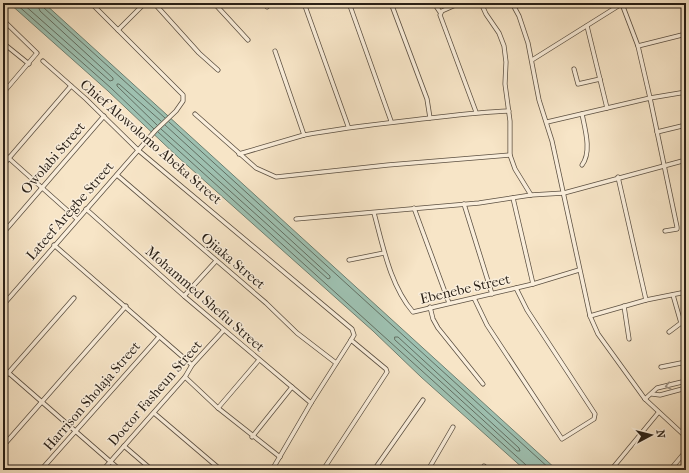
<svg xmlns="http://www.w3.org/2000/svg" width="689" height="473" viewBox="0 0 689 473" font-family="'IM FELL French Canon',serif">
	<style>
		.water { fill: #9ec0b0; stroke: #6f8072 }
		.lines { fill: none; stroke-linecap: round; stroke-linejoin: round }
		.shore { stroke: #637063; stroke-width: 1 }
		.minor-casing { stroke: #5c5042; stroke-width: 5 }
		.minor { stroke: #faeedb; stroke-width: 3.5 }
		.oneway { stroke: #9c9182 }
		.labels { text-anchor: middle; dominant-baseline: central; stroke-width: 3; stroke-linejoin: round; paint-order: stroke }
		.street-label { font-size: 14px; fill: #281f16; stroke: #faeedb }
	</style>
	<rect width="100%" height="100%" fill="#f7e5c7"/>
	<filter id="stains"><feTurbulence type="fractalNoise" baseFrequency=".005" numOctaves="4"/><feColorMatrix values="0 0 0 0 .2 0 0 0 0 .09 0 0 0 0 .02 0 0 0 .5 -.17"/></filter>
	<radialGradient id="worn" r=".72"><stop offset=".6" stop-color="#630" stop-opacity="0"/><stop offset="1" stop-color="#630" stop-opacity=".3"/></radialGradient>
	<path class="water" d="M9 3H44L557 470H525L421 377 373 331 179 158 108 91Z"/>
	<g class="lines">
		<g class="shore">
			<path d="M15 3 111 88 154 129"/>
			<path d="M22 3 110 81 113 80V78L40 11 37 3"/>
			<path d="M42 3 44 8 165 118"/>
			<path d="M169 122 551 470"/>
			<path d="M157 125 117 86V84H119L161 121"/>
			<path d="M161 129 328 279 330 278V276L165 125"/>
			<path d="M158 132 526 465 527 470"/>
			<path d="M395 337H398L519 448 520 451H517L395 340Z"/>
		</g>
		<defs>
			<g id="minor">
				<path d="M154 3 199 53 218 70"/>
				<path d="M214 3 248 40"/>
				<path d="M265 3 267 7"/>
				<path d="M349 3 391 121"/>
				<path d="M391 3 427 99 430 118"/>
				<path d="M434 3 440 12"/>
				<path d="M460 3 442 11 440 15 476 112"/>
				<path d="M481 3 486 14 499 33 504 46 506 62 505 84 510 121V155L515 169 531 195"/>
				<path d="M512 3 519 16 528 43 539 100 552 141 590 316 598 334 645 399 686 437"/>
				<path d="M622 4 638 46"/>
				<path d="M305 6 348 126"/>
				<path d="M3 20 37 53 3 93"/>
				<path d="M587 26 607 108"/>
				<path d="M118 30 145 3"/>
				<path d="M686 34 638 46 650 98 686 92"/>
				<path d="M3 43 29 64"/>
				<path d="M275 51 304 135C346 127 387 123 430 118 457 115 482 112 509 111"/>
				<path d="M532 60 623 3"/>
				<path d="M43 61 86 99 138 150 352 329 354 335 351 340"/>
				<path d="M574 69 578 84 600 79"/>
				<path d="M195 114 256 168 276 177 388 165 510 155"/>
				<path d="M582 114C585 129 592 152 582 165"/>
				<path d="M547 122 650 98 677 227V229L665 231"/>
				<path d="M657 132 686 125"/>
				<path d="M3 153 77 219"/>
				<path d="M239 154 304 135"/>
				<path d="M3 165 71 86"/>
				<path d="M117 175 266 303 297 333 336 363"/>
				<path d="M618 177 646 300"/>
				<path d="M513 198 533 284"/>
				<path d="M464 204 492 294"/>
				<path d="M414 208 449 303"/>
				<path d="M86 209 184 296 311 403"/>
				<path d="M374 213C383 246 390 285 413 312L533 284 579 270"/>
				<path d="M296 219 479 203 531 195 564 193 686 160"/>
				<path d="M3 233 104 116"/>
				<path d="M54 245 192 365"/>
				<path d="M349 260 384 253"/>
				<path d="M184 296 216 261"/>
				<path d="M474 298 487 325 562 439 594 419 595 414 527 310 516 288"/>
				<path d="M3 305 155 131 176 111 183 101V95L91 3"/>
				<path d="M624 306 629 339"/>
				<path d="M430 307 433 319 438 328 483 384"/>
				<path d="M590 316 646 300 686 292"/>
				<path d="M669 332 681 323 673 295"/>
				<path d="M661 367 686 362"/>
				<path d="M3 368 120 470"/>
				<path d="M185 377 218 408 280 457"/>
				<path d="M3 379 74 298"/>
				<path d="M652 394 660 395 686 388"/>
				<path d="M645 399 657 388 686 381"/>
				<path d="M218 408 259 360"/>
				<path d="M154 413 221 470"/>
				<path d="M252 437 292 387"/>
				<path d="M3 446 126 306"/>
				<path d="M124 446 152 470"/>
				<path d="M41 470 159 337"/>
				<path d="M103 470 185 377 192 365 224 330"/>
				<path d="M272 470 311 403 351 340 386 369 387 372 323 470"/>
				<path d="M374 470 423 400"/>
				<path d="M428 470 453 427"/>
				<path d="M482 470 484 466"/>
				<path d="M611 470 658 413"/>
				<path d="M670 470 686 451"/>
			</g>
		</defs>
		<use href="#minor" class="minor-casing"/>
		<use href="#minor" class="minor"/>
	</g>
	<defs><path id="oneway-chevron" d="M-2-3.5L2.5 0L-2 3.5" fill="none" stroke-width="1.6" stroke-linecap="round" stroke-linejoin="round"/></defs>
	<use class="oneway" href="#oneway-chevron" transform="translate(668 386) rotate(167)"/>
	<g class="labels">
		<g class="street-label">
			<text transform="translate(151 142) rotate(41)">Chief Alowolomo Abeka Street</text>
			<text transform="translate(53 158) rotate(-49)">Owolabi Street</text>
			<text transform="translate(70 211) rotate(-49)">Lateef Aregbe Street</text>
			<text transform="translate(233 261) rotate(40)">Ojiaka Street</text>
			<text transform="translate(465 289) rotate(-13)">Ebenebe Street</text>
			<text transform="translate(205 299) rotate(41)">Mohammed Shefiu Street</text>
			<text transform="translate(155 393) rotate(-49)">Doctor Fasheun Street</text>
			<text transform="translate(92 396) rotate(-49)">Harrison Sholaja Street</text>
		</g>
	</g>
	<rect width="689" height="473" fill="none" stroke="#f7e5c7" stroke-width="16"/>
	<rect x="4" y="4" width="681" height="465" fill="none" stroke="#281f16" stroke-width="2"/>
	<rect x="8" y="8" width="673" height="457" fill="none" stroke="#281f16"/>
	<g transform="translate(651 435) rotate(83)" stroke="#faeedb" stroke-width="3" paint-order="stroke">
	<path d="M0-3L7 15L0 10L-7 15Z" fill="#281f16"/>
	<text y="-6" font-size="11" font-weight="bold" text-anchor="middle" fill="#281f16">N</text>
	</g>
	<rect width="100%" height="100%" filter="url(#stains)"/>
	<rect width="100%" height="100%" fill="url(#worn)"/>
</svg>
